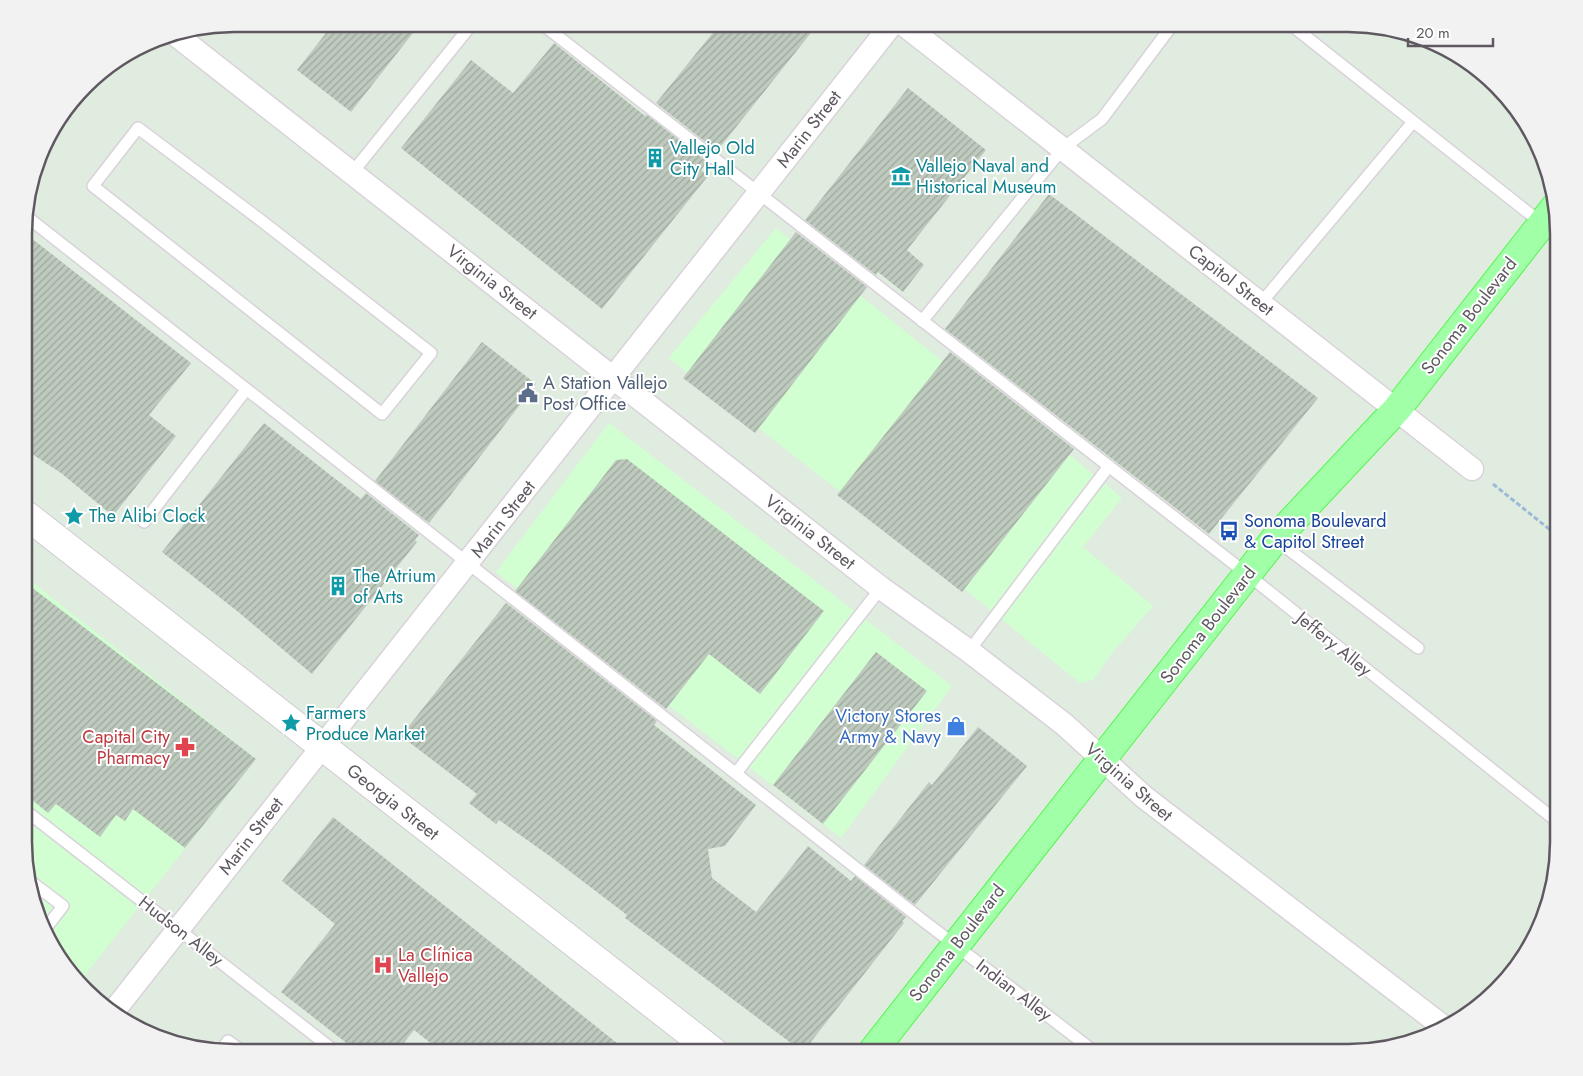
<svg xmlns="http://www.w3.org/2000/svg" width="1583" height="1076" viewBox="0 0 1583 1076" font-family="Jost,sans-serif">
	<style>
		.commercial { fill: #d1ffd1 }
		.building { fill: url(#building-hatch) }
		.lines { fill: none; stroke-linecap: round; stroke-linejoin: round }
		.lane-casing { stroke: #d9d2da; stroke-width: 14 }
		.street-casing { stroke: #d9d2da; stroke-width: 25 }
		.secondary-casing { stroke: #d2cad4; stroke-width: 30 }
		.primary-casing { stroke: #55f54e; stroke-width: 30 }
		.path { stroke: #9cbad7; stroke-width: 3; stroke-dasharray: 5 2.5; stroke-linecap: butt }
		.lane { stroke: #fff; stroke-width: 11 }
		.street { stroke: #fff; stroke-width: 22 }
		.secondary { stroke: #fff; stroke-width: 28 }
		.primary { stroke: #a1ffa8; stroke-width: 28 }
		.labels { text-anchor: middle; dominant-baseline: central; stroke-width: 4; stroke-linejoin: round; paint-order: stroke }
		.street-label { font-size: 18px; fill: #5f5861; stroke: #fff }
		.culture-label { font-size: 18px; fill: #0d838f; stroke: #fff; text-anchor: start }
		.service-label { font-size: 18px; fill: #4e5e75; stroke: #fff; text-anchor: start }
		.transit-label { font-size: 18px; fill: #164399; stroke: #fff; text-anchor: start }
		.shop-label { font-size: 18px; fill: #366cbe; stroke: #fff; text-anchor: end }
		.health-label { font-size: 18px; fill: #be3a42; stroke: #fff; text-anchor: end }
		.rim { fill: none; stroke: #5f5861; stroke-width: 2.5 }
	</style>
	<defs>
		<pattern id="building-hatch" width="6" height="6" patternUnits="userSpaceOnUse" patternTransform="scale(1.25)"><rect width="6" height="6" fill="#becabe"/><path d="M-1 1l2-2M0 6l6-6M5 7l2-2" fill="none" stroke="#9ea79e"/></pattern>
	</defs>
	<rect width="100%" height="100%" fill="#dfecdf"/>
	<g class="commercial">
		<path d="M776 228 942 361 1073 458 1122 498 1083 547 1153 606 1112 653 1093 680 1080 683 967 591 669 358Z"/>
		<path d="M609 423 952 686 841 838 496 572Z"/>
		<path d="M26 577 256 759 81 980 52 947 26 869Z"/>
	</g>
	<g class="building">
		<path d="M333 24H420L351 112 297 70Z"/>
		<path d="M720 24H818L717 151 656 103Z"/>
		<path d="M554 43 645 116 647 115 707 162 701 170 708 176 602 309 401 148 471 60 513 93Z"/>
		<path d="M908 88 986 150 907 250 924 265 903 292 878 272 876 275 805 220Z"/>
		<path d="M1049 194 1318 398 1209 534 945 329Z"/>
		<path d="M796 232 867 287 755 433 683 378Z"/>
		<path d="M26 234 191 363 149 415 176 436 113 516 61 473 26 450Z"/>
		<path d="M482 342 536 384 429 523 375 481Z"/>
		<path d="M950 352 1074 449 962 592 837 495Z"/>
		<path d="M264 423 361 499 366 493 419 535 415 540 417 542 312 674 237 611 162 552Z"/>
		<path d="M627 459 824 611 760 694 709 654 666 709 515 591 616 460Z"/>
		<path d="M26 583 256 759 185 848 133 809 125 821 116 815 100 837 56 804 48 813 26 795Z"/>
		<path d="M506 603 657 721 654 725 756 805 725 846 708 849 712 878 756 912 808 846 851 881 855 876 906 917 902 921 904 923 803 1052 625 918 627 915 551 857 499 820 496 824 469 803 477 794 401 736Z"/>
		<path d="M876 652 927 691 823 824 773 785Z"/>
		<path d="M978 727 1027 766 915 905 864 865 929 782 932 785Z"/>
		<path d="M333 817 537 979 628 1052H442L414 1030 397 1052H358L281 992 335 924 282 881Z"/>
	</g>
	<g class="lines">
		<defs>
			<g id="lane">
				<path d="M542 24 1247 574 1559 823"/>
				<path d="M1290 24 1559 237"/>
				<path d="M138 128 263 222 431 353 382 414 93 186Z"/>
				<path d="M352 173 472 24"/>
				<path d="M26 216 921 919 1095 1052"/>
				<path d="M1261 303 1413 122"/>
				<path d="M922 321 1063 148 1102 119 1173 24"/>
				<path d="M144 522 246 390"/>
				<path d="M1275 539 1418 648"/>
				<path d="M969 651 1109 466"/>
				<path d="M736 773 881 588"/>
				<path d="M26 811 336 1052"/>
				<path d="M30 881 63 906 46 928"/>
				<path d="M220 1052 228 1041 243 1052"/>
			</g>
			<g id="street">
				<path d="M903 24 1472 469"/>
				<path d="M176 35 881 588 969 651 1065 725 1144 797 1445 1028"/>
				<path d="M113 1012 892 24"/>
			</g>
			<path id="secondary" d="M26 515 714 1052"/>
			<path id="primary" d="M872 1052 1275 539 1397 409 1555 207"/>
		</defs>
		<use href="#lane" class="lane-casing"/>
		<use href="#street" class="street-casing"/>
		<use href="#secondary" class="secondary-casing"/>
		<use href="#primary" class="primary-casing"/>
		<path class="path" d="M1493 484 1559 537"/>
		<use href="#lane" class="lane"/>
		<use href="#street" class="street"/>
		<use href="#secondary" class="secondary"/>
		<use href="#primary" class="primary"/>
	</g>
	<defs>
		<symbol id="building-bare" viewBox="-9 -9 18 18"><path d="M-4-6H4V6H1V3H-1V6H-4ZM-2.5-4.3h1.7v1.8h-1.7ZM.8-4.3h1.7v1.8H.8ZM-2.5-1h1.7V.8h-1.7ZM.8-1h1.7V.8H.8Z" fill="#0f9aa8" stroke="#fff" stroke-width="2.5" paint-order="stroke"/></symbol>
		<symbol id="museum-bare" viewBox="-9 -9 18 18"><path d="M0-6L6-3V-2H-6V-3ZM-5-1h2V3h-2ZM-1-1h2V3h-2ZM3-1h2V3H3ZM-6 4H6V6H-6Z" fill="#0f9aa8" stroke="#fff" stroke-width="2.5" paint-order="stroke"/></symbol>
		<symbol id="civic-bare" viewBox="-9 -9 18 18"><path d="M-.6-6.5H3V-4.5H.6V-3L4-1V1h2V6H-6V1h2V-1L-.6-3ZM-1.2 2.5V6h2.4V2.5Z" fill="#5c6f8a" stroke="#fff" stroke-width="2.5" paint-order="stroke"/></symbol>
		<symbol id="sight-bare" viewBox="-9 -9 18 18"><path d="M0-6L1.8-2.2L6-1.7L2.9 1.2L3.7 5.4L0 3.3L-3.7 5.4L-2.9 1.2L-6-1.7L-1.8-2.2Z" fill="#0f9aa8" stroke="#fff" stroke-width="2.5" paint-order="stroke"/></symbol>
		<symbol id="bus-bare" viewBox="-9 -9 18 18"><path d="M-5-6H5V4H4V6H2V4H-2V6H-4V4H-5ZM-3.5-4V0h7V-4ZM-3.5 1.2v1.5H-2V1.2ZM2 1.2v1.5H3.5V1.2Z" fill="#1a4fb4" stroke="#fff" stroke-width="2.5" paint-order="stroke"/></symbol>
		<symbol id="shop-bare" viewBox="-9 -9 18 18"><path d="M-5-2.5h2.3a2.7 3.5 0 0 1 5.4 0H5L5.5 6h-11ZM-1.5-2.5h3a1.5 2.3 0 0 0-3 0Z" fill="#3f7fe0" stroke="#fff" stroke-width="2.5" paint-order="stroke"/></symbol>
		<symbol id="pharmacy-bare" viewBox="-9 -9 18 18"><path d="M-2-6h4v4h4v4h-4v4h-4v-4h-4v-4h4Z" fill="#e0444e" stroke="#fff" stroke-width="2.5" paint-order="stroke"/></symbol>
		<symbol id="hospital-bare" viewBox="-9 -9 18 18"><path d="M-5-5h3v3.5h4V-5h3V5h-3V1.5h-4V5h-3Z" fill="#e0444e" stroke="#fff" stroke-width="2.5" paint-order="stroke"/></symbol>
	</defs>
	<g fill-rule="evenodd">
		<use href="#building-bare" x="641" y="144" width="28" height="28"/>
		<use href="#museum-bare" x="887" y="162" width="28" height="28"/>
		<use href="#civic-bare" x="514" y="379" width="28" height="28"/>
		<use href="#sight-bare" x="60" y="502" width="28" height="28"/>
		<use href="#bus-bare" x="1215" y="517" width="28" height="28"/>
		<use href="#building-bare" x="324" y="572" width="28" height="28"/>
		<use href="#sight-bare" x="277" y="709" width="28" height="28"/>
		<use href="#shop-bare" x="942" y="712" width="28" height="28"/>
		<use href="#pharmacy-bare" x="171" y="733" width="28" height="28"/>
		<use href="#hospital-bare" x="369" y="951" width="28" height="28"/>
	</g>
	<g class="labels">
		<g class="street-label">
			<text transform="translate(809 129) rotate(-52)">Marin Street</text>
			<text transform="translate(1231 280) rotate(38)">Capitol Street</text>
			<text transform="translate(492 282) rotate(38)">Virginia Street</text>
			<text transform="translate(1469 316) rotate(-52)">Sonoma Boulevard</text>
			<text transform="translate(503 519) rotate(-52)">Marin Street</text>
			<text transform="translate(810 532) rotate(38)">Virginia Street</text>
			<text transform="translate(1208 625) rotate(-52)">Sonoma Boulevard</text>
			<text transform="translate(1334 644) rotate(39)">Jeffery Alley</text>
			<text transform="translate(1129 782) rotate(41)">Virginia Street</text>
			<text transform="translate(393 802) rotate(38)">Georgia Street</text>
			<text transform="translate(251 836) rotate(-52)">Marin Street</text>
			<text transform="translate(181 931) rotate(38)">Hudson Alley</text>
			<text transform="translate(957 943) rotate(-52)">Sonoma Boulevard</text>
			<text transform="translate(1014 990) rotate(37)">Indian Alley</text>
		</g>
		<g class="culture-label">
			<text x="670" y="148">Vallejo Old<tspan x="670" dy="21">City Hall</tspan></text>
			<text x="916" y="166">Vallejo Naval and<tspan x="916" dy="21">Historical Museum</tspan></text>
			<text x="89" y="516">The Alibi Clock</text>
			<text x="353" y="576">The Atrium<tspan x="353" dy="21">of Arts</tspan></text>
			<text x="306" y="713">Farmers<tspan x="306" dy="21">Produce Market</tspan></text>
		</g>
		<g class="service-label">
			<text x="543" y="383">A Station Vallejo<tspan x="543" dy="21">Post Office</tspan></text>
		</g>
		<g class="transit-label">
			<text x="1244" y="521">Sonoma Boulevard<tspan x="1244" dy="21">&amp; Capitol Street</tspan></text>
		</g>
		<g class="shop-label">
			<text x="941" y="716">Victory Stores<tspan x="941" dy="21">Army &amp; Navy</tspan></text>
		</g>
		<g class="health-label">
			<text x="170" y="737">Capital City<tspan x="170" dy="21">Pharmacy</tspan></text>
			<text x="398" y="955" text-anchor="start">La Clínica<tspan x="398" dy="21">Vallejo</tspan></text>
		</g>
	</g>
	<path d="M0 0H1583V1076H0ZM234 32H1348A202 202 0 0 1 1550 234V842A202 202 0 0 1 1348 1044H234A202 202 0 0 1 32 842V234A202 202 0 0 1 234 32Z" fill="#f2f2f2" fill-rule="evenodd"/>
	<path class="rim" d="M234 32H1348A202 202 0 0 1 1550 234V842A202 202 0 0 1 1348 1044H234A202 202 0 0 1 32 842V234A202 202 0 0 1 234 32Z"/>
	<path d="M1408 38v8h85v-8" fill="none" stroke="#5f5861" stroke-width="2.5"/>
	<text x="1416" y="38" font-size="15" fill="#5f5861" stroke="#ffffff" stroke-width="4" paint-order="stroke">20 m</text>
</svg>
